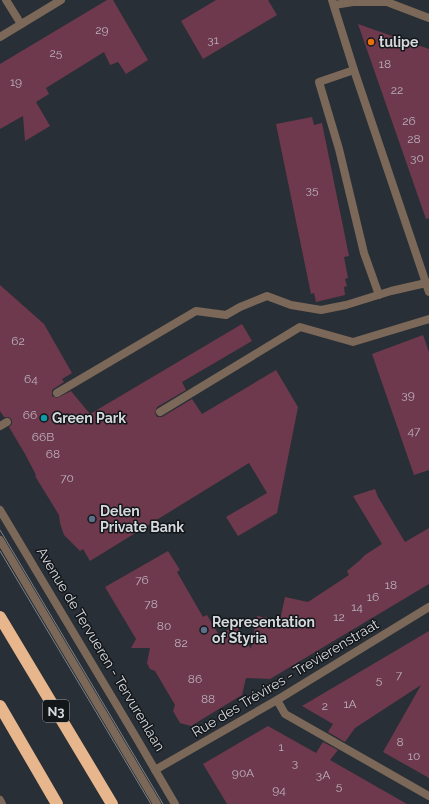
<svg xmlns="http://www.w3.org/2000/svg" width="429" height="804" viewBox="0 0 429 804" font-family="Raleway,sans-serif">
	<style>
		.building { fill: #6e394d }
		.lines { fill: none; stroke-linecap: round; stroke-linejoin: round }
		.lane { stroke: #7c6858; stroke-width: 8 }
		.street { stroke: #7c6858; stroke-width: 8 }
		.highway { stroke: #e7b68d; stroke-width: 12 }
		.tram { stroke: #7e848a; stroke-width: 1 }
		.food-dot { fill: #e8710a; stroke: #14171a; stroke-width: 1.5 }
		.culture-dot { fill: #0f9aa8; stroke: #14171a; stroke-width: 1.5 }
		.service-dot { fill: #5c6f8a; stroke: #14171a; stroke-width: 1.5 }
		.labels { text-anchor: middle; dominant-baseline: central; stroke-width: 3; stroke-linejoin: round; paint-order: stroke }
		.number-label { font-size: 12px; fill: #bbb1ba }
		.shield { fill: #14171a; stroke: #9b9fa3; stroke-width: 1 }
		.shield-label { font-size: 13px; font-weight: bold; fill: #d5d9de }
		.poi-label { font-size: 14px; font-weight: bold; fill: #d5d9de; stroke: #14171a; text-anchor: start }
		.street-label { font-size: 14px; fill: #d5d9de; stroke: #14171a }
	</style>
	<rect width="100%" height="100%" fill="#282f36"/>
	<g class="building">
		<path d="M107 0H113L148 60 126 74 118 62 110 65 104 52 46 88 49 94 36 102 50 126 25 141 23 116 0 129V64Z"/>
		<path d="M216 0H268L277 15 203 59 181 21Z"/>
		<path d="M358 24 429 49V218L426 219Z"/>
		<path d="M312 117 314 125 322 123 349 256 344 257 348 278 345 279 347 286 344 287 345 295 316 302 314 293 311 294 276 124Z"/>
		<path d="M0 285 44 324 72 373 62 379 64 382 52 390V396L57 398 71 391 90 414 242 324 252 341 182 382 186 390 157 407 155 413 157 417H162L192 399 202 414 276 370 298 407 277 513 238 536 226 517 267 493 249 463 90 561 83 549 80 551 64 535 60 523 59 515 35 476 36 475 25 454 9 427 12 424V420L9 417H4L0 411Z"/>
		<path d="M423 335 429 352V470L414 475 372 354Z"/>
		<path d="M375 489 378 497 405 542 429 528V584L270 679 246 678 242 695 191 726 180 723 173 711 175 705 155 671 150 669 147 663 150 648H131L136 639 105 587 168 551 180 570 177 572 203 617 207 615 219 635 236 625 251 649 257 616 280 620 285 597 308 602 349 575 347 571 359 561 365 555 382 544 353 496Z"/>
		<path d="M429 631V778L383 752 421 685 355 728 345 742 328 732 333 724 302 706Z"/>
		<path d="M268 726 316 753 323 742 338 750 330 760 407 804H227L203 764Z"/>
	</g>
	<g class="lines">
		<g class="lane">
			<path d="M6 0 21 24"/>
			<path d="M354 70 319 82 339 149 364 253 379 295"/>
			<path d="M57 393 196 311 226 315 240 307 267 296 291 305 321 310 346 305 391 291 426 283"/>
			<path d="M160 412 300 327 353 342 429 319"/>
			<path d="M0 426 7 422"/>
			<path d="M0 540 157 804"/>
		</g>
		<g class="street">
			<path d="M332 0 354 70 429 292"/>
			<path d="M334 5 353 2H387L429 18"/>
			<path d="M0 37 61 0"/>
			<path d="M0 510 137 739 175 804"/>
			<path d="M277 700 285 714 429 796"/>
			<path d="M155 770 277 700 429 607"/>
			<path d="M0 800 2 804"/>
		</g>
		<g class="highway">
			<path d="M0 617 112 804"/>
			<path d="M0 706 57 804"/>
		</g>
		<g class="tram">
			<path d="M0 530 163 804"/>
			<path d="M0 551 151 804"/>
		</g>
	</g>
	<circle class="food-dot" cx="371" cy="42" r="4"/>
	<circle class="culture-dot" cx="44" cy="418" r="4"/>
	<g class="service-dot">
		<circle cx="92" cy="519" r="4"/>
		<circle cx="204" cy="630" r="4"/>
	</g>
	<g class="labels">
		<g class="number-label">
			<text x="102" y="30">29</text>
			<text x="213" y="40">31</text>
			<text x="56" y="53">25</text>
			<text x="385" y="64">18</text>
			<text x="16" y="82">19</text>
			<text x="397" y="90">22</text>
			<text x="409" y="121">26</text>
			<text x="414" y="139">28</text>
			<text x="417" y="158">30</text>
			<text x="312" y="190">35</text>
			<text x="18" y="341">62</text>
			<text x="31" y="379">64</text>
			<text x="408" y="395">39</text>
			<text x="30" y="415">66</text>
			<text x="414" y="431">47</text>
			<text x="43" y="437">66B</text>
			<text x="53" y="454">68</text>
			<text x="67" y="478">70</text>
			<text x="142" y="580">76</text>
			<text x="391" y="585">18</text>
			<text x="373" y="597">16</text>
			<text x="151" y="604">78</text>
			<text x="357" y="607">14</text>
			<text x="339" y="617">12</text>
			<text x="164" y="626">80</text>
			<text x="181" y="643">82</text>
			<text x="399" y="675">7</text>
			<text x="195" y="679">86</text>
			<text x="379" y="680">5</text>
			<text x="208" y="699">88</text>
			<text x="350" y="704">1A</text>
			<text x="325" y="706">2</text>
			<text x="400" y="742">8</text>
			<text x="281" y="747">1</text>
			<text x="414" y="756">10</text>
			<text x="295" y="763">3</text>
			<text x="243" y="773">90A</text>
			<text x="323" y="775">3A</text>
			<text x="339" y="786">5</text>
			<text x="279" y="790">94</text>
		</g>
		<rect class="shield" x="43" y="700" width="26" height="22" rx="3"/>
		<g class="shield-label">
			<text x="56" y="711">N3</text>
		</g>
		<g class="poi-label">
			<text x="379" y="42">tulipe</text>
			<text x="52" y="418">Green Park</text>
			<text x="100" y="511">Delen<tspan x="100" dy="16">Private Bank</tspan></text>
			<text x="212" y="622">Representation<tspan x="212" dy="16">of Styria</tspan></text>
		</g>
		<g class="street-label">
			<text transform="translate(101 649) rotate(59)">Avenue de Tervueren - Tervurenlaan</text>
			<text transform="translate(285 678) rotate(-31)">Rue des Trévires - Trevierenstraat</text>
		</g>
	</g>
</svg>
